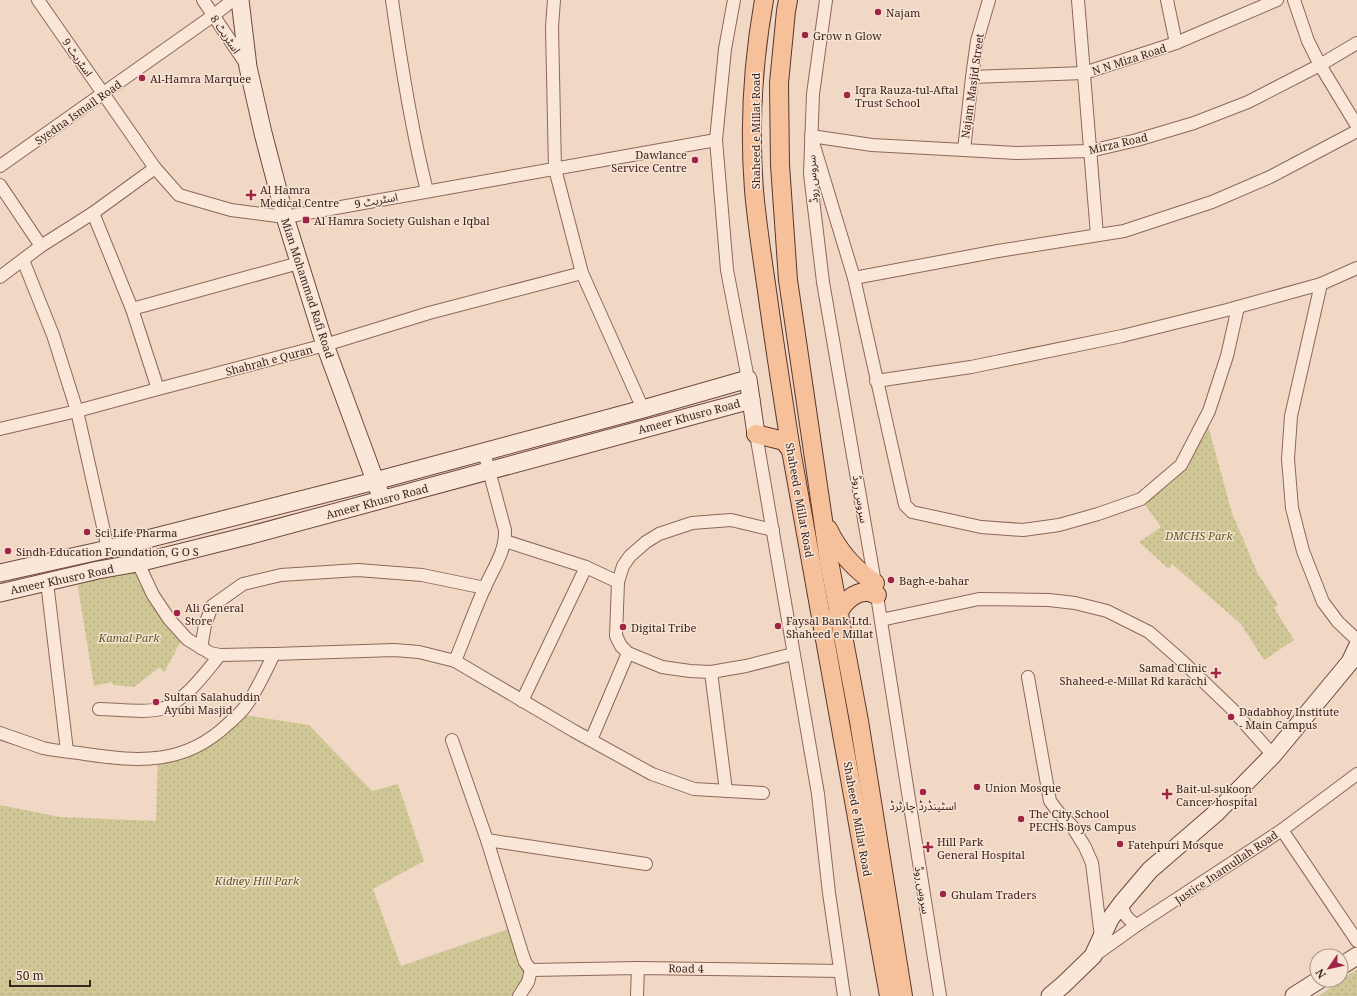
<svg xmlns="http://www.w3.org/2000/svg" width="1357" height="996" viewBox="0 0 1357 996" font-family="'Noto Serif','Noto Sans Arabic',serif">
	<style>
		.grass { fill: url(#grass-dots) }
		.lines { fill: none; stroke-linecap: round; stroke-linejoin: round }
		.street-casing { stroke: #8d6759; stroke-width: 14 }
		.secondary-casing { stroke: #6f483c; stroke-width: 19 }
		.primary-casing { stroke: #5a372d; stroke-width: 20 }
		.street { stroke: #fbe7d8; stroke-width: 12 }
		.secondary { stroke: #fbe7d8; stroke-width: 17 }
		.primary { stroke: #f6c19a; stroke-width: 18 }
		.poi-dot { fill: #9f2546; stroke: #f8e4d4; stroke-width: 1.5 }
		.labels { text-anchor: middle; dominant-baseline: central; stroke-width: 3; stroke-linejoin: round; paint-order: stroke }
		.poi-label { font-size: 11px; fill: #3c251e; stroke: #f8e4d4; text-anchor: start }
		.street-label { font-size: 11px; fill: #3c251e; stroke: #f8e4d4 }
		.park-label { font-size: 11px; font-style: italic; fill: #595923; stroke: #f8e4d4 }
	</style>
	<defs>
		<pattern id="grass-dots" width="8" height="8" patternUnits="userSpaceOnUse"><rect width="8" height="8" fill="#d0c797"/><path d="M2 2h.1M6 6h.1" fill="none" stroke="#b4ab82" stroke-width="1.8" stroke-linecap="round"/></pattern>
	</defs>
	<rect width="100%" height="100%" fill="#f1d8c4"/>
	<g class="grass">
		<path d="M1206 418 1232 513 1257 572 1278 605 1274 608 1294 640 1264 660 1241 624 1172 564 1169 569 1139 542 1161 527 1141 499 1181 465Z"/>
		<path d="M138 563 184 635 164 673 160 667 134 687 113 685 112 682 94 686 76 575Z"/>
		<path d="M238 714 309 725 372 791 398 784 424 861 373 889 401 966 514 927 531 970 519 996H0V805L60 817 156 821 158 758 208 742Z"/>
		<path d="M1357 969V996H1319Z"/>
	</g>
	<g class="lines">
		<defs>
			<g id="street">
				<path d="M38 0 155 168 179 195 231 210 285 217 716 140"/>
				<path d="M203 0 246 64"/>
				<path d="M392 0C401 64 411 128 427 191"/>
				<path d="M554 0 552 27 555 169 582 273 643 409"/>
				<path d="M734 0 725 49 716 140 727 270 748 379"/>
				<path d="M826 0 813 94 810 174 823 282 875 583 940 996"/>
				<path d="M1078 0 1097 235"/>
				<path d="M1167 0 1176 43"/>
				<path d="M1294 0 1308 41 1320 65 1357 126"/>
				<path d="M972 77 1084 73 1176 43 1277 0"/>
				<path d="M964 150 972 77 977 41 989 0"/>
				<path d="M0 166 214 15 233 0"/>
				<path d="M0 185 41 246"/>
				<path d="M93 213 132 309 158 389"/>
				<path d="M23 260 53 335 77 411 108 549"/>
				<path d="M0 277 41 246 93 213 155 168"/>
				<path d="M854 278 998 251 1124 231 1212 202 1270 177 1357 131"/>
				<path d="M1321 284 1291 416 1288 459 1292 508 1303 551 1323 602 1338 622 1357 640"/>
				<path d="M1238 307 1227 356 1209 411 1181 465 1141 499 1098 514 1059 525 1023 530 981 527 912 512 905 505 854 278 811 136 872 145 964 150 1016 153 1090 151 1137 140 1194 123 1248 102 1320 65 1357 43"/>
				<path d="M132 309 299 263"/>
				<path d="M876 381 971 367 1122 336 1227 310 1321 284 1357 268"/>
				<path d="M0 429 77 411 158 389 325 345 429 313 582 273"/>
				<path d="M756 434 818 794 829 893 844 996"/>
				<path d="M773 530 731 520 692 523 659 534 646 542 630 556 623 566 618 582 616 636 621 646 628 653 662 667 690 671 711 672 746 666 793 654"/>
				<path d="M505 541 586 567 618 582"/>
				<path d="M138 563 153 595 169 619 187 639 210 653 220 655 274 654 394 650 419 652 455 661 574 731 652 774 694 789 763 793"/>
				<path d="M47 582 67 751"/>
				<path d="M881 620 979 599 1049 600 1075 603 1107 611 1149 632 1181 660 1231 708 1273 755"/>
				<path d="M201 648 205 625 212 606 243 584 281 575 358 570 422 575 485 588"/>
				<path d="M455 661C465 637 474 611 485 587 493 569 506 551 505 530L484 452"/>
				<path d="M711 672 726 791"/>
				<path d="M1028 677 1050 801 1059 813 1072 826 1085 847 1092 863 1101 937"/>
				<path d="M522 701 586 567"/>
				<path d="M99 709C116 709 147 714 164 708 188 698 204 674 220 655"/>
				<path d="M0 733C14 738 29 743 43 748 56 751 72 752 85 754 140 762 185 765 228 724 233 719 240 714 245 707 257 691 265 672 274 654"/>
				<path d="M452 740 487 840 522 953 525 962 531 970"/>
				<path d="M591 740 628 653"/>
				<path d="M1282 830 1357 941"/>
				<path d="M487 840 646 864"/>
				<path d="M1122 903C1123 914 1127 919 1137 925"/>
				<path d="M1095 955 1137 925 1282 830 1357 774"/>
				<path d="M531 970 638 968 840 971"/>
				<path d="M519 996 528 982 531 970"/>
				<path d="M637 996 638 968"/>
			</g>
			<g id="secondary">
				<path d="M240 0 248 67 263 133 285 217 325 345 379 491"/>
				<path d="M0 573 108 549 375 481 643 409 748 379 756 434"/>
				<path d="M0 593 98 570 138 563 251 535 751 400"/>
				<path d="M1341 966 1357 956"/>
				<path d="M1050 996 1063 985 1093 956 1110 919 1122 903 1150 870 1216 813 1273 755 1350 662 1357 647"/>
				<path d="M1294 996 1319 980"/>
			</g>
			<g id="primary">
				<path d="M764 0C753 62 749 127 754 190 757 226 763 262 768 298 775 349 783 399 791 450L889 996"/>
				<path d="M788 0 786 11 779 83 780 165 788 280 829 561 859 721 903 996"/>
				<path d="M756 434 784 441 791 450"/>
				<path d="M828 529C839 552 854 569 875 583"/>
				<path d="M838 614C843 603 854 591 868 592 870 592 874 594 877 595"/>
			</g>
		</defs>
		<use href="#street" class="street-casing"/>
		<use href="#secondary" class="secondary-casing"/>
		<use href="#primary" class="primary-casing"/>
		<use href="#street" class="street"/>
		<use href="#secondary" class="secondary"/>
		<use href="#primary" class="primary"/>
	</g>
	<g class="poi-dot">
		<circle cx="878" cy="12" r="4"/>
		<circle cx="805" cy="35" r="4"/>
		<circle cx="142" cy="78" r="4"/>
		<circle cx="847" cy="95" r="4"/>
		<circle cx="695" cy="160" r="4"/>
		<path d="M249 189h4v4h4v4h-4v4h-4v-4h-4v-4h4z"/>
		<rect x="302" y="216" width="8" height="8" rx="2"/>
		<circle cx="87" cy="532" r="4"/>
		<circle cx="8" cy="551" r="4"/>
		<circle cx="891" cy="580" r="4"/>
		<circle cx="177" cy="613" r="4"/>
		<circle cx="778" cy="626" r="4"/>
		<circle cx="623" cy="627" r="4"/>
		<path d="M1214 667h4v4h4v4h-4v4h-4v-4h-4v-4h4z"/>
		<circle cx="156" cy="702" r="4"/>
		<circle cx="1231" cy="717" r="4"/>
		<circle cx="977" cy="787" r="4"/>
		<circle cx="923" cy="792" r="4"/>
		<path d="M1165 788h4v4h4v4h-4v4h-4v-4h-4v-4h4z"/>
		<circle cx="1021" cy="819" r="4"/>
		<circle cx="1120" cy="844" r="4"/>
		<path d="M926 841h4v4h4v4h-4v4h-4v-4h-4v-4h4z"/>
		<circle cx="943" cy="894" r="4"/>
	</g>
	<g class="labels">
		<g class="poi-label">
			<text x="886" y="12">Najam</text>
			<text x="813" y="35">Grow n Glow</text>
			<text x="150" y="78">Al-Hamra Marquee</text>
			<text x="855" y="89">Iqra Rauza-tul-Aftal<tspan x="855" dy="13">Trust School</tspan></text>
			<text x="687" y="154" text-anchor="end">Dawlance<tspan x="687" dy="13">Service Centre</tspan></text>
			<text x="260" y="189">Al Hamra<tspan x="260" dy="13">Medical Centre</tspan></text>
			<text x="314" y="220">Al Hamra Society Gulshan e Iqbal</text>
			<text x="95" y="532">Sci Life Pharma</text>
			<text x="16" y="551">Sindh Education Foundation, G O S</text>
			<text x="899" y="580">Bagh-e-bahar</text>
			<text x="185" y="607">Ali General<tspan x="185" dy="13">Store</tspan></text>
			<text x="786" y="620">Faysal Bank Ltd.<tspan x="786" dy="13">Shaheed e Millat</tspan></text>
			<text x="631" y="627">Digital Tribe</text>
			<text x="1207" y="667" text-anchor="end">Samad Clinic<tspan x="1207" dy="13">Shaheed-e-Millat Rd karachi</tspan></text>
			<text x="164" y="696">Sultan Salahuddin<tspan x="164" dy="13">Ayubi Masjid</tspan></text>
			<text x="1239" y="711">Dadabhoy Institute<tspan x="1239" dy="13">- Main Campus</tspan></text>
			<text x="985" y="787">Union Mosque</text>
			<text x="1176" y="788">Bait-ul-sukoon<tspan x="1176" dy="13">Cancer hospital</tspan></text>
			<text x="923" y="805" text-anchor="middle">اسٹینڈرڈ چارٹرڈ</text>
			<text x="1029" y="813">The City School<tspan x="1029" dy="13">PECHS Boys Campus</tspan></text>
			<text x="937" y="841">Hill Park<tspan x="937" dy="13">General Hospital</tspan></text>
			<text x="1128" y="844">Fatehpuri Mosque</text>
			<text x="951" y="894">Ghulam Traders</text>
		</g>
		<g class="street-label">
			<text transform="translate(226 34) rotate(56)">اسٹریٹ 8</text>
			<text transform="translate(78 57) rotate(55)">اسٹریٹ 9</text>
			<text transform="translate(1129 59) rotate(-18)">N N Miza Road</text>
			<text transform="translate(972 86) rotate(-82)">Najam Masjid Street</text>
			<text transform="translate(78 112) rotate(-35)">Syedna Ismail Road</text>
			<text transform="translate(755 131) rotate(-90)">Shaheed e Millat Road</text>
			<text transform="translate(1118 143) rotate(-13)">Mirza Road</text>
			<text transform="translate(812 179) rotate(-93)">سروس روڈ</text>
			<text transform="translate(376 200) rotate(-10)">اسٹریٹ 9</text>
			<text transform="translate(308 288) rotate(72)">Mian Mohammad Rafi Road</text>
			<text transform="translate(269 360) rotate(-15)">Shahrah e Quran</text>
			<text transform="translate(689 416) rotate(-15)">Ameer Khusro Road</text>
			<text transform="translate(861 499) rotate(81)">سروس روڈ</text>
			<text transform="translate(800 500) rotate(80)">Shaheed e Millat Road</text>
			<text transform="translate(377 501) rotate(-15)">Ameer Khusro Road</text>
			<text transform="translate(62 579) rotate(-12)">Ameer Khusro Road</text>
			<text transform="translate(858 819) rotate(80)">Shaheed e Millat Road</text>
			<text transform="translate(1226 867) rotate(-34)">Justice Inamullah Road</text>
			<text transform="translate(923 890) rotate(81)">سروس روڈ</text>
			<text transform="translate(686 968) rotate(1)">Road 4</text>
		</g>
		<g class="park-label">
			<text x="1199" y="535">DMCHS Park</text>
			<text x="129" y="637">Kamal Park</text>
			<text x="257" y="880">Kidney Hill Park</text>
		</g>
	</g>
	<g transform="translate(1329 968) rotate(236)"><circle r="19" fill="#f8e4d4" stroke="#ad988b"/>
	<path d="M0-3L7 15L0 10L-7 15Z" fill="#9f2546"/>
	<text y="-6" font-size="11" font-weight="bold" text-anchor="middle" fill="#3c251e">N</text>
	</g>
	<path d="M10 980v6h80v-6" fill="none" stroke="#3c251e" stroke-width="2"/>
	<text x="16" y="980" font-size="12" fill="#3c251e" stroke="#f8e4d4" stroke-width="3" paint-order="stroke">50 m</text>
</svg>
